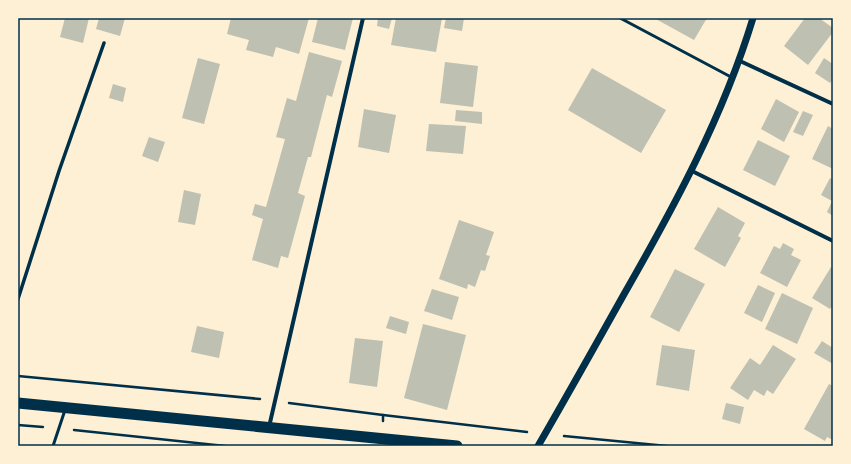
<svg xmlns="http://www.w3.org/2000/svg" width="851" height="464" viewBox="0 0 851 464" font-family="'Nunito Sans',sans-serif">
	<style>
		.building { fill: #bec0b2 }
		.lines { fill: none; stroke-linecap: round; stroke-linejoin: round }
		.path { stroke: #003049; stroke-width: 2.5 }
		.service { stroke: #003049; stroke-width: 3 }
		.pedestrian { stroke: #003049; stroke-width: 3.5 }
		.minor { stroke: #003049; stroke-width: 4 }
		.tertiary { stroke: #003049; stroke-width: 7 }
		.trunk { stroke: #003049; stroke-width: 11 }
		.neatline { fill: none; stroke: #003049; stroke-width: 1.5 }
	</style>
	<rect width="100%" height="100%" fill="#fdf0d5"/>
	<g class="building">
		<path d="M65 18H89L83 43 60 37Z"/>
		<path d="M99 18H125L120 36 96 29Z"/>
		<path d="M231 18H309L299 54 276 47 273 57 246 50 249 40 227 34Z"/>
		<path d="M318 18H353L345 50 312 42Z"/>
		<path d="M378 18H392L389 29 377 26Z"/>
		<path d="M396 18H442L436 52 391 45Z"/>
		<path d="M446 18H464L462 31 444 28Z"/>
		<path d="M654 18H707L694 40Z"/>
		<path d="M805 18H819L833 28V32L808 65 784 46Z"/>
		<path d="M309 52 342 61 332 97 327 95 311 157H308L298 193 305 196 288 258 281 256 278 268 252 260 263 219 252 215 255 204 266 207 285 139 276 137 287 98 296 101Z"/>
		<path d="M198 58 220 64 204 124 182 118Z"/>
		<path d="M824 58 833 64V79L830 83 815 73Z"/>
		<path d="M445 62 478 66 473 107 440 103Z"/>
		<path d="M592 68 666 110 641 153 568 110Z"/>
		<path d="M113 84 126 88 123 102 109 98Z"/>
		<path d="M776 99 799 112 784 142 761 129Z"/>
		<path d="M364 109 396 115 389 153 358 147Z"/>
		<path d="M456 110 482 112V124L455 121Z"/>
		<path d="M803 111 813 115 803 136 793 132Z"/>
		<path d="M429 124 466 126 463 154 426 151Z"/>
		<path d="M828 126 833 129V169L812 159Z"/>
		<path d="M149 137 165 142 158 162 142 156Z"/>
		<path d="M758 140 790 156 775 186 743 170Z"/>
		<path d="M830 178 833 180V216L827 212 832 201 821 195Z"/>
		<path d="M184 190 201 194 195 225 178 222Z"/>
		<path d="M718 207 745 223 738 236 741 238 725 267 694 249Z"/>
		<path d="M459 220 494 232 486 255 490 256 485 271 481 270 475 287 468 284 467 289 439 279Z"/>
		<path d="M783 243 794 249 791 255 801 260 787 287 760 273 774 246 780 249Z"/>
		<path d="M831 267 833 268V305L830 309 812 298Z"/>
		<path d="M675 269 705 284 679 332 650 317Z"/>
		<path d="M758 285 775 293 762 322 744 313Z"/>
		<path d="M432 289 459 297 452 320 424 311Z"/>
		<path d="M782 293 813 308 797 344 765 329Z"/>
		<path d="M390 316 409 322 406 334 386 328Z"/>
		<path d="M423 324 466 335 447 410 404 398Z"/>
		<path d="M197 326 224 332 219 358 191 352Z"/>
		<path d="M355 338 383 341 377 387 349 383Z"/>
		<path d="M822 341 833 348V364L814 353Z"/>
		<path d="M662 345 695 350 689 391 656 385Z"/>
		<path d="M773 345 796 359 773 394 767 390 764 396 754 390 748 400 730 388 750 358 760 365Z"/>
		<path d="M829 384 833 386V440L827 437 825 441 804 429Z"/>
		<path d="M726 403 744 407 740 424 722 419Z"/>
	</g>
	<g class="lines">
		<g class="path">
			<path d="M18 376 260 399"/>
			<path d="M289 403 383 415V421"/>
			<path d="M383 415 527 432"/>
			<path d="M18 425 43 427"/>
			<path d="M74 430 225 446"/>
			<path d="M564 436 667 446"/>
		</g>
		<g class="service">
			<path d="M620 18 731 77"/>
			<path d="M53 446 65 410"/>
		</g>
		<path class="pedestrian" d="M18 299 59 171 104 43"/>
		<g class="minor">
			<path d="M740 61 833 104"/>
			<path d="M692 171 833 241"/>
			<path d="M269 427 363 18"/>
		</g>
		<path class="tertiary" d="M538 446C567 396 595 346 623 296 674 207 723 117 753 18"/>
		<path class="trunk" d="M18 403 457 446"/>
	</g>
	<rect width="851" height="464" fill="none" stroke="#fdf0d5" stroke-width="38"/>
	<rect x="19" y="19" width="813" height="426" class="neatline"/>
</svg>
